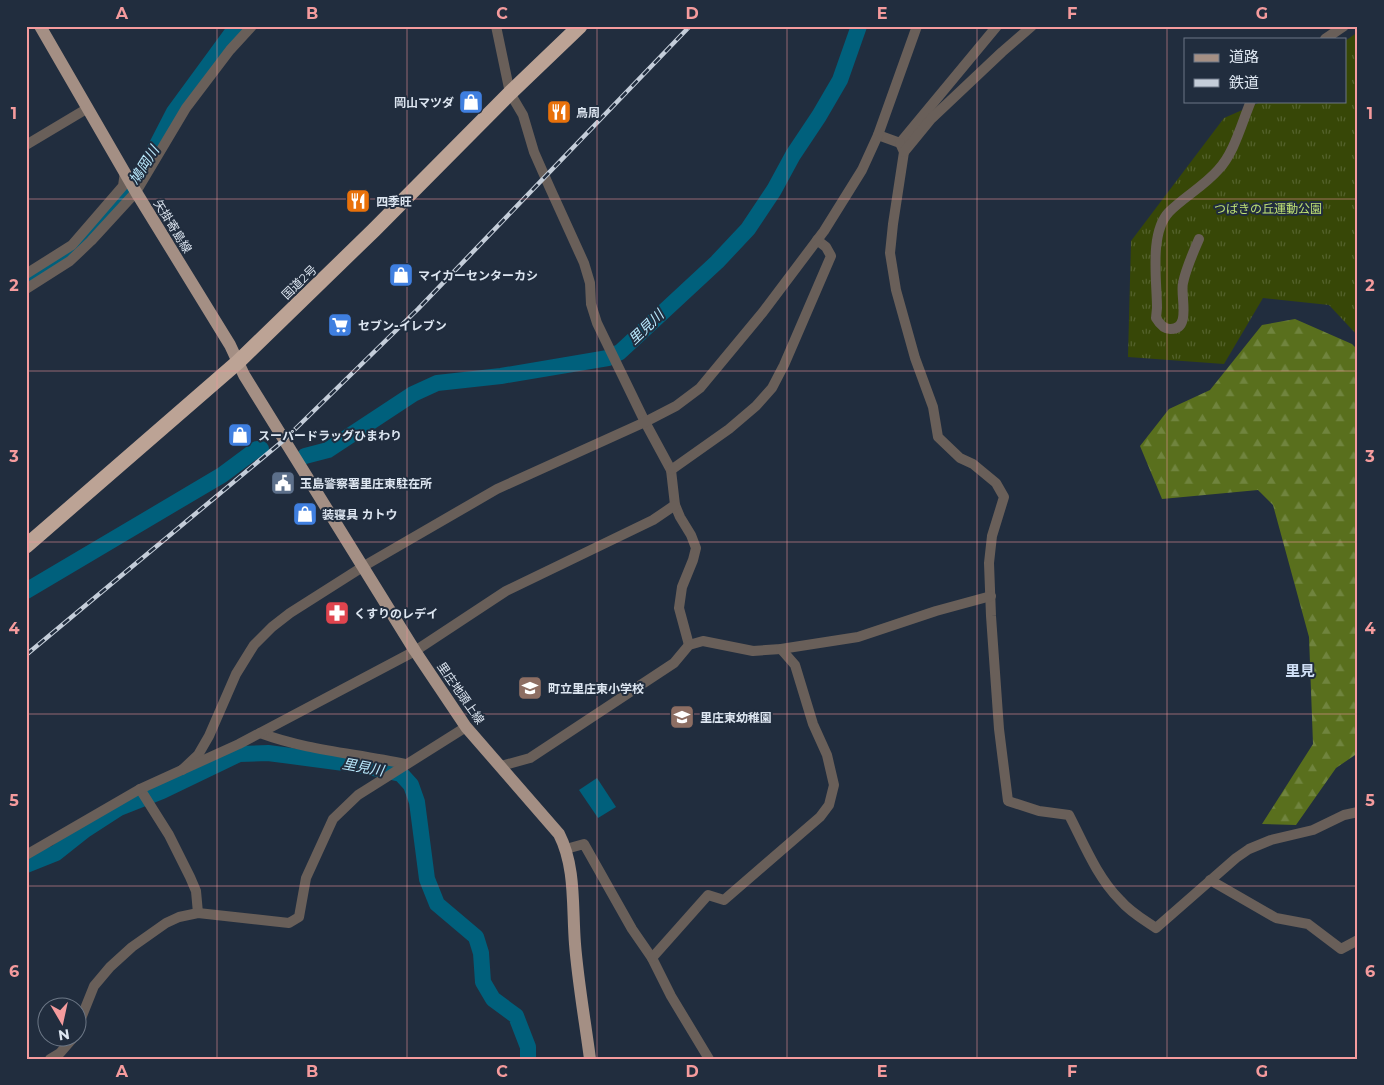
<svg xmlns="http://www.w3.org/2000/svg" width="1384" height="1085" viewBox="0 0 1384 1085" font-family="Montserrat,'Noto Sans JP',sans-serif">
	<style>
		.grass { fill: url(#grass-tufts) }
		.forest { fill: url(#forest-firs) }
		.water { fill: #00607c }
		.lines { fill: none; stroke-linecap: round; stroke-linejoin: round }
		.river { stroke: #00607c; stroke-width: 16 }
		.minor { stroke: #695f59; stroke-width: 10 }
		.major { stroke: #a48f84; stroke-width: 12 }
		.highway { stroke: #bca395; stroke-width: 15 }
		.rail-casing { stroke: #c4cdd9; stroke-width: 4.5 }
		.rail { stroke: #212d3e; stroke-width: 2.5; stroke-dasharray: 8; stroke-linecap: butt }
		.grid { fill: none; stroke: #f59b9d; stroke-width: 1; stroke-opacity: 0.55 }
		.labels { text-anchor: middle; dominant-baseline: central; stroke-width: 4; stroke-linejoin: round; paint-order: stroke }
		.poi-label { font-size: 12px; font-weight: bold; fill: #dde6f1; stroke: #212d3e; text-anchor: start }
		.park-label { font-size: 12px; fill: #bee074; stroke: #212d3e }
		.street-label { font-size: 12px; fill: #dde6f1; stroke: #212d3e }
		.water-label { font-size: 14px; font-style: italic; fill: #bae9fd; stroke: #212d3e }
		.quarter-label { font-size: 15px; font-weight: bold; fill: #d0e0f6; stroke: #212d3e }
		.neatline { fill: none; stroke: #f59b9d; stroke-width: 2 }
		.grid-label { font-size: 16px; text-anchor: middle; font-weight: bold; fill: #f59b9d }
	</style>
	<defs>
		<pattern id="grass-tufts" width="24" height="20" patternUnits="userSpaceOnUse" patternTransform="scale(1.25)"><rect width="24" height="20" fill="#374707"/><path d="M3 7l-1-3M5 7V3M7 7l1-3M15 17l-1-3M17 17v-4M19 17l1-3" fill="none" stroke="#54622c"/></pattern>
		<pattern id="forest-firs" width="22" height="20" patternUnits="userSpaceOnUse" patternTransform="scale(1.25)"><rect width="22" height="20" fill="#596f1d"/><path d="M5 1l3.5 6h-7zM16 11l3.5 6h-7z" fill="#70843e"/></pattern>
	</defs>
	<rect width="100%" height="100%" fill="#212d3e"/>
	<path class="grass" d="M1358 32V336L1329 305 1263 298 1224 364 1128 357 1131 241 1224 118 1263 101H1345V41Z"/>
	<path class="forest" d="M1295 319 1352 344 1358 350V753L1336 768 1296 825 1262 824 1313 744 1309 637 1273 505 1258 490 1162 499 1140 446 1169 409 1210 390 1262 325Z"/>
	<path class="water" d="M597 778 616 807 598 818 579 790Z"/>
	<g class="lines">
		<g class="river">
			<path d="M26 282 73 251 140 178 174 112 237 26"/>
			<path d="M305 456 328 450 413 394 437 383 501 376 608 358 620 352 717 262 748 229 774 190 793 155 819 116 840 80 859 26"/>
			<path d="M26 591 222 475 257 449H261"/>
			<path d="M26 865 56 853 85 830 119 808 162 791 239 754 268 753 359 765 401 774 411 785 417 802 427 879 437 904 476 937 481 953 483 982 493 999 516 1016 528 1047V1059"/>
		</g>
		<g class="minor">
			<path d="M496 26 510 93 523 115 534 152 549 186 584 263 590 283 591 304 597 323 645 422 671 470 675 505 680 517 691 535 696 548 693 560 682 587 679 608 689 645"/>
			<path d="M1325 39 1344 26"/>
			<path d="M878 135 900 143 997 26"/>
			<path d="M900 143 904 152 893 224 890 253 896 290 915 358 933 407 938 437 960 458 973 464 996 483 1004 497 992 536 989 563 991 616 999 729 1008 801 1039 811 1069 815C1084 844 1097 877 1120 900 1130 912 1144 920 1156 928L1236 858 1249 849 1271 840 1313 830 1344 815 1358 812"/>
			<path d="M26 145 88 108"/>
			<path d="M904 152 931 119 1002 52 1032 26"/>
			<path d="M1199 239C1193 253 1186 268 1183 283 1180 296 1192 330 1170 329 1163 329 1159 323 1156 318L1157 308C1157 281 1149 233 1169 212 1184 197 1204 186 1218 170 1234 154 1242 122 1251 101"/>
			<path d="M26 274 72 245 123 186 125 172"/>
			<path d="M26 289 70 261 91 241 136 192 186 108 230 50 252 26"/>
			<path d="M671 470 729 429 756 406 772 388 784 365 831 256 826 247 817 240"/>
			<path d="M260 733C309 751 355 753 405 764"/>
			<path d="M501 766 530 758 674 663 689 645 703 641 753 651 781 649 858 637 936 611 991 596"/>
			<path d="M182 770 198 755 209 736 236 674 254 645 272 627 290 613 364 566 497 489 645 422 676 406 700 388 763 312 824 231 862 170 878 135 917 26"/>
			<path d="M140 789 169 835 190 877 196 891 198 913"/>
			<path d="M566 849 584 844 632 929 652 958 671 996 709 1059"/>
			<path d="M26 855 140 789 239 744 415 651 506 591 653 520 675 505"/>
			<path d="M1210 880 1276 918 1308 924 1341 949 1358 940"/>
			<path d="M652 958 708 895 724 900 820 817 829 805 834 785 827 755 813 724 795 665 781 649"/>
			<path d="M78 1026 94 986 110 967 132 947 166 923 179 917 198 913 289 923 299 917 306 878 333 819 358 795 466 727"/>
			<path d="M50 1059 60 1053 73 1038"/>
		</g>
		<path class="major" d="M40 26 136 192 230 345 244 375 415 651 466 727 559 834C576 867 572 907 575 944 578 982 585 1021 590 1059"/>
		<path class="highway" d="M26 546 238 362 374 230 510 93 580 26"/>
		<defs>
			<path id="rail" d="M26 655 284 440 418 309 690 26"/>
		</defs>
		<use href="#rail" class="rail-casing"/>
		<use href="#rail" class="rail"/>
	</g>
	<path class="grid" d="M217 26V1059M407 26V1059M597 26V1059M787 26V1059M977 26V1059M1167 26V1059M26 199H1358M26 371H1358M26 542H1358M26 714H1358M26 886H1358"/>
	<defs>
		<symbol id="shop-square" viewBox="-11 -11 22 22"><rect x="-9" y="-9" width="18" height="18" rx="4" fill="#3f7fe0" stroke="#212d3e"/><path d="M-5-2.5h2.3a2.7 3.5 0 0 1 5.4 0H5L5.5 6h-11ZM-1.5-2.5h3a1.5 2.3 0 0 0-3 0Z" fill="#fff"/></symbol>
		<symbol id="restaurant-square" viewBox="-11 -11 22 22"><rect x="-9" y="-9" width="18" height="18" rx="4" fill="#e8710a" stroke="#212d3e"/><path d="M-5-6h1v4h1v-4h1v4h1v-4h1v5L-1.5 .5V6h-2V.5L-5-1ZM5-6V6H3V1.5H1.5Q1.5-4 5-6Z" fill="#fff"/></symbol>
		<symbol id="supermarket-square" viewBox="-11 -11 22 22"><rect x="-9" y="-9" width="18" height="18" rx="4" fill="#3f7fe0" stroke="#212d3e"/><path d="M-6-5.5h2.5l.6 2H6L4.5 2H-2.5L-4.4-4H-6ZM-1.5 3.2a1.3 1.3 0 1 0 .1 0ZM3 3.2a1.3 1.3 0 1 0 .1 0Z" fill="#fff"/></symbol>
		<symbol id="civic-square" viewBox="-11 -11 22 22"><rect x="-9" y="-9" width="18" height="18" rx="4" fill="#5c6f8a" stroke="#212d3e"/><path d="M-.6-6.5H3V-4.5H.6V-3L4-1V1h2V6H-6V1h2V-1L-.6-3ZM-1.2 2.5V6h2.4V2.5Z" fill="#fff"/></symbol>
		<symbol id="pharmacy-square" viewBox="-11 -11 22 22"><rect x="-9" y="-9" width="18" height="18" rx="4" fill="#e0444e" stroke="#212d3e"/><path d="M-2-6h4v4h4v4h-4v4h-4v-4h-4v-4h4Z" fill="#fff"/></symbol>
		<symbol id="school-square" viewBox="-11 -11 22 22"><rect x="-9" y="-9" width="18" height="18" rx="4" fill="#8d6e63" stroke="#212d3e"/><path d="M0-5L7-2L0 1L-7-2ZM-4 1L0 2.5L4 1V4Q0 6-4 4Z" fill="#fff"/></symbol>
	</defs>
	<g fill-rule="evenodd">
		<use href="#shop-square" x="457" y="88" width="28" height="28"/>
		<use href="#restaurant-square" x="545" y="98" width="28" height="28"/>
		<use href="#restaurant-square" x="344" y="187" width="28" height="28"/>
		<use href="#shop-square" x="387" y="261" width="28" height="28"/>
		<use href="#supermarket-square" x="326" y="311" width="28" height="28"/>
		<use href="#shop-square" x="226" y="421" width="28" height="28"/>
		<use href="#civic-square" x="269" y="469" width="28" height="28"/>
		<use href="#shop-square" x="291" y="500" width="28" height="28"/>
		<use href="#pharmacy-square" x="323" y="599" width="28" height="28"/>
		<use href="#school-square" x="516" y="674" width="28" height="28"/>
		<use href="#school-square" x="668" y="703" width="28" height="28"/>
	</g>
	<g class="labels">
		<g class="poi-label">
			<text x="454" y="102" text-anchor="end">岡山マツダ</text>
			<text x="576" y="112">鳥周</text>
			<text x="376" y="201">四季旺</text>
			<text x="418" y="275">マイカーセンターカシ</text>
			<text x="358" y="325">セブン-イレブン</text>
			<text x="258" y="435">スーパードラッグひまわり</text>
			<text x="300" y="483">玉島警察署里庄東駐在所</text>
			<text x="322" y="514">装寝具 カトウ</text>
			<text x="354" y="613">くすりのレデイ</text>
			<text x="548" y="688">町立里庄東小学校</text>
			<text x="700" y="717">里庄東幼稚園</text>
		</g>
		<g class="park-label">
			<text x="1268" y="208">つばきの丘運動公園</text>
		</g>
		<g class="street-label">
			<text transform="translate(173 226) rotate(58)">矢掛寄島線</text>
			<text transform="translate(299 282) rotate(-44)">国道2号</text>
			<text transform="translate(461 693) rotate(55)">里庄地頭上線</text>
		</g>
		<g class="water-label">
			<text transform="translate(144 165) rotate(-58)">鳩岡川</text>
			<text transform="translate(646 327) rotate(-44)">里見川</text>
			<text transform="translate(363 767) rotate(10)">里見川</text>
		</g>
		<g class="quarter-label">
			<text x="1300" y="670">里見</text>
		</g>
	</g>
	<rect width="1384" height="1085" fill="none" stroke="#212d3e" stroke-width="55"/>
	<rect x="1184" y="38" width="162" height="65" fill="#212d3e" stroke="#6c7786"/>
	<rect x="1194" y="54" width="25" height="8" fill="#a48f84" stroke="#6c7786"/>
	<text x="1229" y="62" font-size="15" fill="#dde6f1">道路</text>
	<rect x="1194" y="79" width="25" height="8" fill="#c4cdd9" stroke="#6c7786"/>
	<text x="1229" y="88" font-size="15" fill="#dde6f1">鉄道</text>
	<g transform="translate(62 1022) rotate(171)"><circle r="24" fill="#212d3e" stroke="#6c7786"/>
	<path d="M0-4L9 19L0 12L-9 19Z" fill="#f59b9d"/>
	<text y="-8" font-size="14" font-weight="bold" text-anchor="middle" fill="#dde6f1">N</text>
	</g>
	<rect x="28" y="28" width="1328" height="1030" class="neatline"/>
	<g class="grid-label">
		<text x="122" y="19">A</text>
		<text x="312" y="19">B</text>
		<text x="502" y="19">C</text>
		<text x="692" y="19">D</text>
		<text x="882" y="19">E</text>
		<text x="1072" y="19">F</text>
		<text x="1262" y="19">G</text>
		<text x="14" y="119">1</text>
		<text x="1370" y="119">1</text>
		<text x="14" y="291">2</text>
		<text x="1370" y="291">2</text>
		<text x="14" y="462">3</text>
		<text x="1370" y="462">3</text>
		<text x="14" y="634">4</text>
		<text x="1370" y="634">4</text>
		<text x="14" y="806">5</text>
		<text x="1370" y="806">5</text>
		<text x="14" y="977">6</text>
		<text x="1370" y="977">6</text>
		<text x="122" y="1077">A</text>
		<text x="312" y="1077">B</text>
		<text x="502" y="1077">C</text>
		<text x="692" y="1077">D</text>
		<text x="882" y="1077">E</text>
		<text x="1072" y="1077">F</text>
		<text x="1262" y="1077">G</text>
	</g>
</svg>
